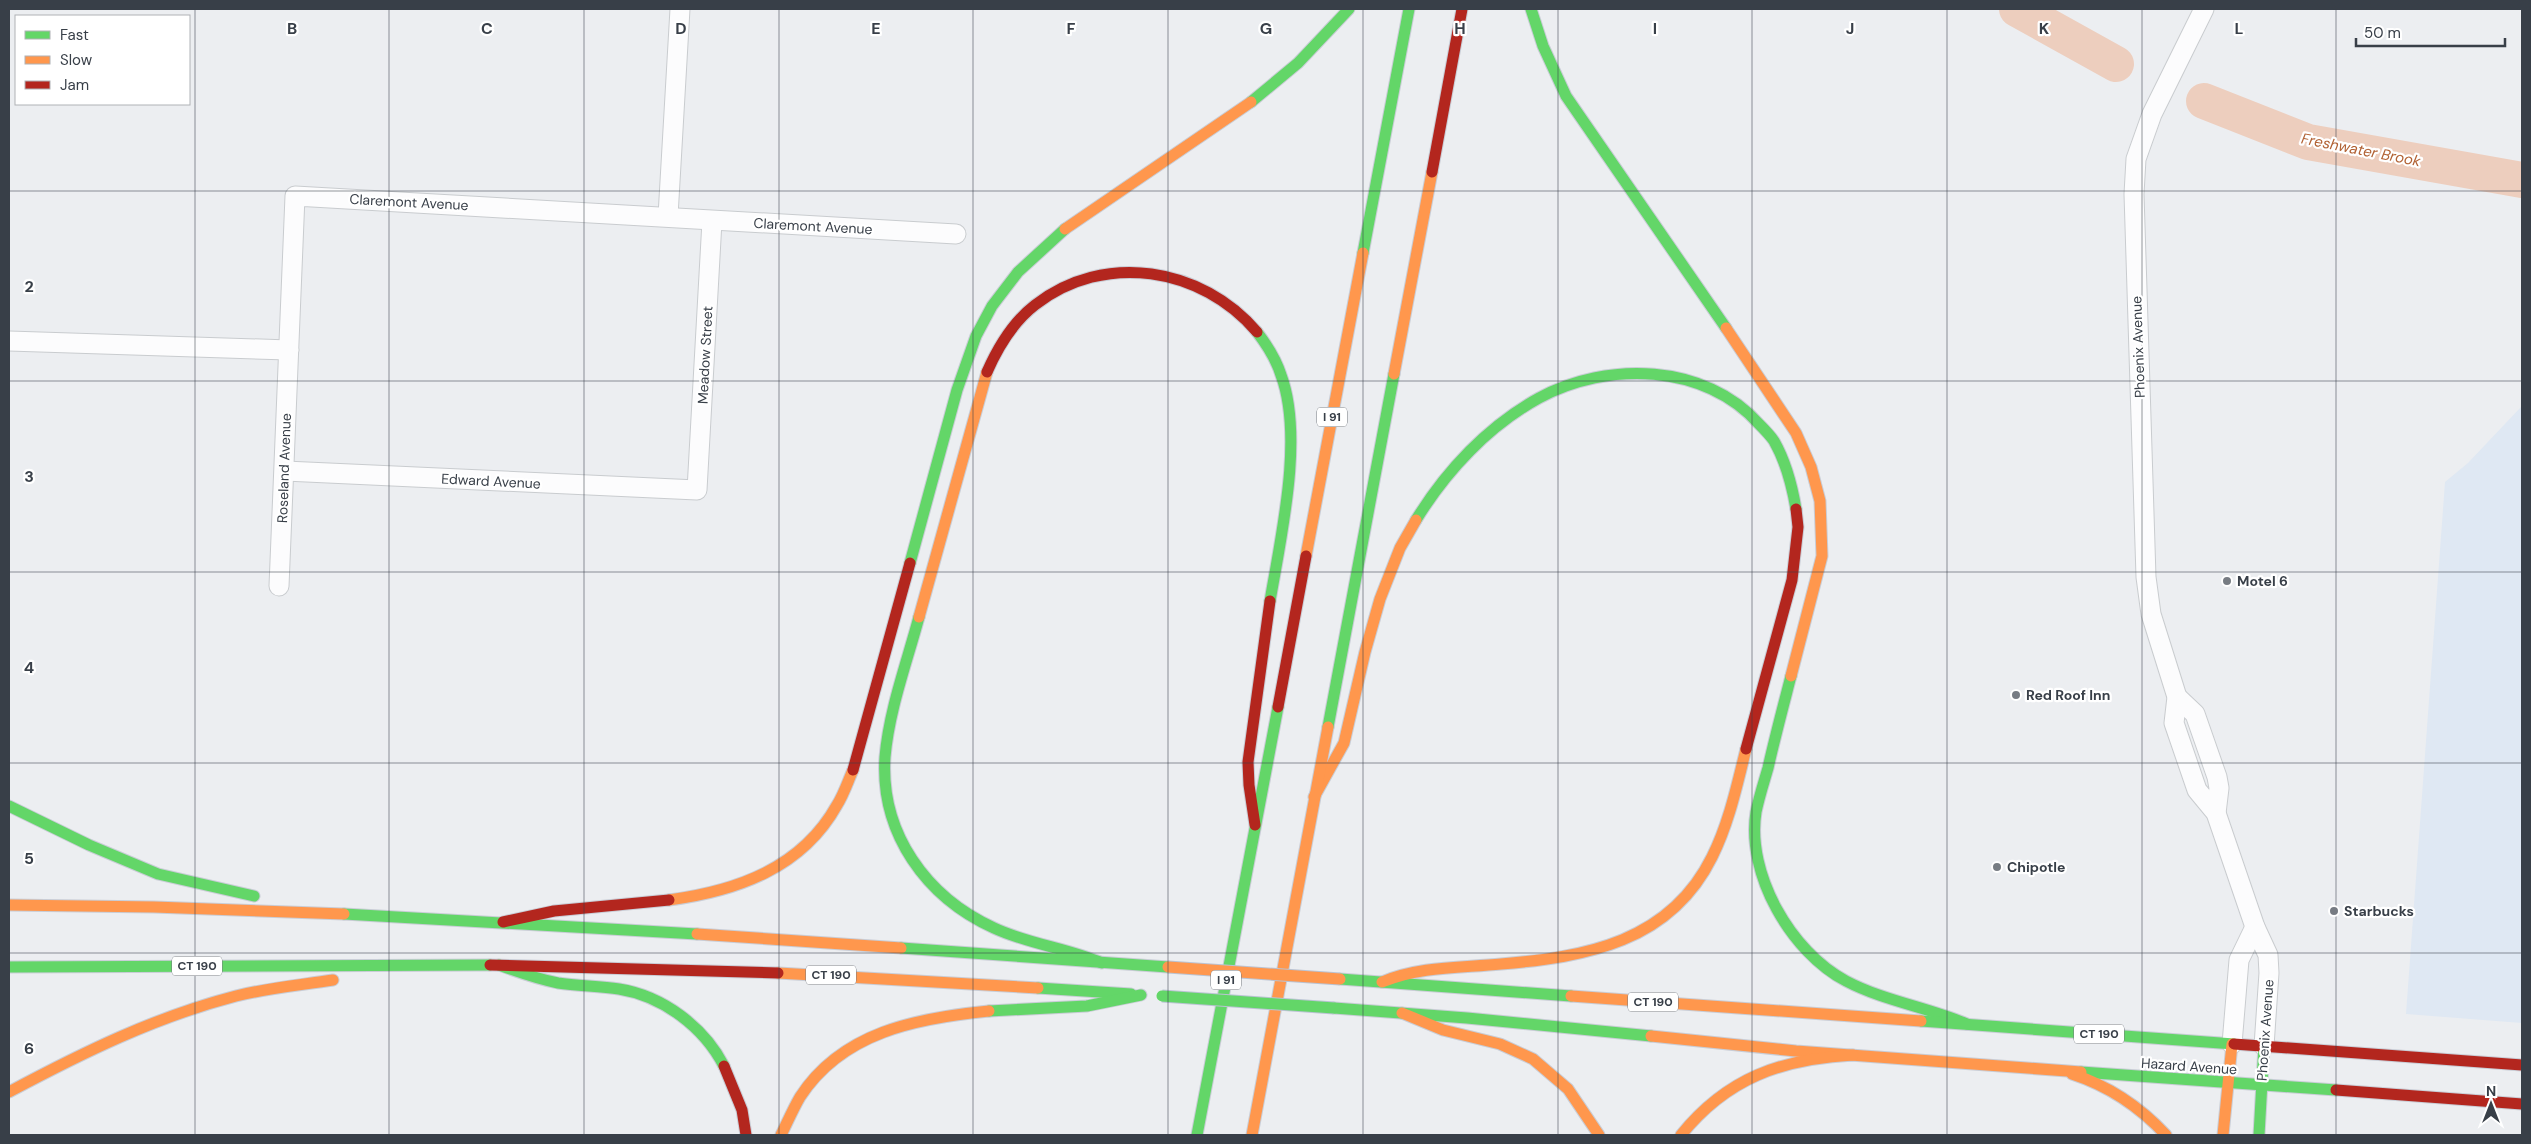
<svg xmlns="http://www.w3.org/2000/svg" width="2531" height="1144" viewBox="0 0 2531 1144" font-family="'DM Sans',sans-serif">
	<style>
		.commercial { fill: #dfe8f3 }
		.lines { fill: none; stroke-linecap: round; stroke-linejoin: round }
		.river { stroke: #edcebe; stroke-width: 36 }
		.street-casing { stroke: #c9cccf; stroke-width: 21 }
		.fast-casing { stroke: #c9cdd6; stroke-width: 13 }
		.slow-casing { stroke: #c9cdd6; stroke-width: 13 }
		.jam-casing { stroke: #c9cdd6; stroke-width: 13 }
		.street { stroke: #fcfcfd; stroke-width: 19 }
		.fast { stroke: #63d668; stroke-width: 11 }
		.slow { stroke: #ff974d; stroke-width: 11 }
		.jam { stroke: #b3261e; stroke-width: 11 }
		.fast-bridge-casing { stroke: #bac3d3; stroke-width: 13; stroke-linecap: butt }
		.slow-bridge-casing { stroke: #bac3d3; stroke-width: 13; stroke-linecap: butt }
		.fast-bridge { stroke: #63d668; stroke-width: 11 }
		.slow-bridge { stroke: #ff974d; stroke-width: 11 }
		.grid { fill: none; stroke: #383f48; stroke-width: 1; stroke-opacity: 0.55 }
		.poi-dot { fill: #777c83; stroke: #fff; stroke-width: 2 }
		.labels { text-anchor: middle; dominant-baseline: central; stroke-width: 4.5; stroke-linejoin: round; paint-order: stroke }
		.shield { fill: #fff; stroke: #74797f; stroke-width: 1 }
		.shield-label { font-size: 12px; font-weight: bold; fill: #383f48 }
		.street-label { font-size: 14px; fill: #383f48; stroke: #fff }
		.poi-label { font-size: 14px; font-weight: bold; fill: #383f48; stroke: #fff; text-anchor: start }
		.water-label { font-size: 15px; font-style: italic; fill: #b16133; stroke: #fff }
		.grid-label { font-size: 16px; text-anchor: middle; font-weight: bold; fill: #383f48; stroke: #fff; stroke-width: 4.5; stroke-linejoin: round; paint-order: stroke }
	</style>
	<rect width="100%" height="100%" fill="#eceef1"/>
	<path class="commercial" d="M2522 406V1023L2406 1014 2445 482 2468 463Z"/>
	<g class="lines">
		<g class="river">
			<path d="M2017 9 2116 64"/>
			<path d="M2204 101 2308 142 2522 180"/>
		</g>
		<defs>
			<g id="street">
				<path d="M2204 9 2152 114 2136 159 2134 194 2146 577 2151 614 2177 697 2174 723 2197 790 2216 813 2255 927 2268 955 2269 973 2264 1046"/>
				<path d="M668 216 680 9"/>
				<path d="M9 341 289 350"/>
				<path d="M285 471 697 490 712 221"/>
				<path d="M279 586 295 196 956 234"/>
				<path d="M2177 697 2195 714 2217 777 2219 788 2216 813"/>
				<path d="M2232 1044 2239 960 2255 927"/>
			</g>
			<g id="fast">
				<path d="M1531 9 1543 46 1566 96 1726 328"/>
				<path d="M1251 102 1298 63 1349 9"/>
				<path d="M1363 253 1409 9"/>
				<path d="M1257 332C1267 345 1276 359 1281 375 1304 437 1281 536 1270 601"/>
				<path d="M1416 520C1446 471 1488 426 1539 398 1607 361 1705 363 1759 424 1764 429 1770 435 1774 441 1786 462 1792 485 1796 509"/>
				<path d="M910 563 957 390 976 336 992 306 1018 272 1065 229"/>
				<path d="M919 617C907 662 889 710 885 757 880 833 926 897 994 928 1028 944 1067 948 1102 963"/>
				<path d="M1791 676C1783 707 1775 737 1768 768 1764 782 1759 797 1756 812 1746 874 1791 952 1846 981 1884 1001 1927 1007 1967 1024"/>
				<path d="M1328 727 1394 374"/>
				<path d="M9 806 89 845 158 874 254 896"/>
				<path d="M344 914 697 934"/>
				<path d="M901 948 1168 967"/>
				<path d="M499 965C518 972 538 979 558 983 578 986 599 986 619 989 663 996 704 1027 724 1066"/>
				<path d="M9 967 490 965"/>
				<path d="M1340 979 1571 996"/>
				<path d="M1038 988 1131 994"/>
				<path d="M1334 1008 1467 1018 1651 1036"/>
				<path d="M989 1011 1087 1006 1141 995"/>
				<path d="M1921 1021 2234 1044"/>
				<path d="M2081 1072 2336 1090"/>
				<path d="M1197 1135 1278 707"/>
				<path d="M2259 1135 2264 1046"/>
			</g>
			<g id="slow">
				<path d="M1065 229 1251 102"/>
				<path d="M1726 328 1796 433 1811 467 1820 501 1822 556 1791 676"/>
				<path d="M1394 374 1432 172"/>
				<path d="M1306 556 1363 253"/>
				<path d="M919 617 987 372"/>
				<path d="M1314 797 1344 743 1365 652 1380 599 1400 548 1416 520"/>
				<path d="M669 900C737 891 802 868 837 805 844 794 848 781 853 770"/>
				<path d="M9 905 154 907 344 914"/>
				<path d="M697 934 901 948"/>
				<path d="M778 973 1038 988"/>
				<path d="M1382 982C1421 966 1460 968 1501 964 1586 957 1670 942 1712 857 1729 823 1737 785 1746 749"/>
				<path d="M1571 996 1921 1021"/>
				<path d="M1402 1013 1443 1030 1500 1044 1533 1059 1568 1089 1599 1135"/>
				<path d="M1651 1036 1796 1051 2081 1072"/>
				<path d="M2072 1074C2109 1086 2140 1107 2166 1135"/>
				<path d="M9 1092C82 1053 155 1017 236 996 268 988 301 985 333 980"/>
				<path d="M781 1135C787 1123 793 1109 800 1097 842 1032 917 1018 989 1011"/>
				<path d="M1252 1135 1328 727"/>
				<path d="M1681 1135C1727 1078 1781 1059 1853 1055"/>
				<path d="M2223 1135 2232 1044"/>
			</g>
			<g id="jam">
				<path d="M1432 172 1462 9"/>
				<path d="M987 372C998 347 1013 322 1035 305 1104 251 1202 267 1257 332"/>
				<path d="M1278 707 1306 556"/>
				<path d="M1746 749 1792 580 1798 527 1796 509"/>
				<path d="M853 770 910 563"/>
				<path d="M1255 825 1249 785 1248 762 1270 601"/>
				<path d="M503 922 554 911 669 900"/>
				<path d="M490 965 778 973"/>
				<path d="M2234 1044 2522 1065"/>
				<path d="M724 1066 742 1110 746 1135"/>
				<path d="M2336 1090 2522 1104"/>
			</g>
		</defs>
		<use href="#street" class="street-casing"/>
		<use href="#fast" class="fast-casing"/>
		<use href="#slow" class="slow-casing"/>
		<use href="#jam" class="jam-casing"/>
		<use href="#street" class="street"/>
		<use href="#fast" class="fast"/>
		<use href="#slow" class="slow"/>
		<use href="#jam" class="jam"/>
		<defs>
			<path id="fast-bridge" d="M1162 996 1334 1008"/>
			<path id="slow-bridge" d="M1168 967 1340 979"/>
		</defs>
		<use href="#fast-bridge" class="fast-bridge-casing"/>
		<use href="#slow-bridge" class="slow-bridge-casing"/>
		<use href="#fast-bridge" class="fast-bridge"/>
		<use href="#slow-bridge" class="slow-bridge"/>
	</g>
	<path class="grid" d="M195 9V1135M389 9V1135M584 9V1135M779 9V1135M973 9V1135M1168 9V1135M1363 9V1135M1558 9V1135M1752 9V1135M1947 9V1135M2142 9V1135M2336 9V1135M9 191H2522M9 381H2522M9 572H2522M9 763H2522M9 953H2522"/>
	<g class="poi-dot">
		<circle cx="2227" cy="581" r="5"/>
		<circle cx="2016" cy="695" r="5"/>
		<circle cx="1997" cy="867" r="5"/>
		<circle cx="2334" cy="911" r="5"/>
	</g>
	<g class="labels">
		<g class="shield">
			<rect x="1317" y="407.5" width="30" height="19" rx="4"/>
			<rect x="172" y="956.5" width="50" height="19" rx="4"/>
			<rect x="806" y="965.5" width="50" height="19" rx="4"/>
			<rect x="1211" y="970.5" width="30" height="19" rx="4"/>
			<rect x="1628" y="992.5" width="50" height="19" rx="4"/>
			<rect x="2074" y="1024.5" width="50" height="19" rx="4"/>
		</g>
		<g class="shield-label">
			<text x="1332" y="417">I 91</text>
			<text x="197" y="966">CT 190</text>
			<text x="831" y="975">CT 190</text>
			<text x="1226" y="980">I 91</text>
			<text x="1653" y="1002">CT 190</text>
			<text x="2099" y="1034">CT 190</text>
		</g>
		<g class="street-label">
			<text transform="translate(409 202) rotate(3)">Claremont Avenue</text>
			<text transform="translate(813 226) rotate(3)">Claremont Avenue</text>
			<text transform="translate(2138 347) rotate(-92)">Phoenix Avenue</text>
			<text transform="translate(705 355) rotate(-87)">Meadow Street</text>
			<text transform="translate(284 468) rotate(-88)">Roseland Avenue</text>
			<text transform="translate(491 481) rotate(3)">Edward Avenue</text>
			<text transform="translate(2265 1030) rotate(-86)">Phoenix Avenue</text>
			<text transform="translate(2189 1066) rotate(4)">Hazard Avenue</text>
		</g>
		<g class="poi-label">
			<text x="2237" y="581">Motel 6</text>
			<text x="2026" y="695">Red Roof Inn</text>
			<text x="2007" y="867">Chipotle</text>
			<text x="2344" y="911">Starbucks</text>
		</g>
		<g class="water-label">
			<text transform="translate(2361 150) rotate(11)">Freshwater Brook</text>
		</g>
	</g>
	<g class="grid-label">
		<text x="292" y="34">B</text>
		<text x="487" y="34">C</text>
		<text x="681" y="34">D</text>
		<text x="876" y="34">E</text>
		<text x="1071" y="34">F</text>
		<text x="1266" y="34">G</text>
		<text x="1460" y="34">H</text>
		<text x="1655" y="34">I</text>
		<text x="1850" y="34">J</text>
		<text x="2044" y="34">K</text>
		<text x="2239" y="34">L</text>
		<text x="29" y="292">2</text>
		<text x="29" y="482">3</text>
		<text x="29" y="673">4</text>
		<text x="29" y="864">5</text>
		<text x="29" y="1054">6</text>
	</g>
	<rect width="2531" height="1144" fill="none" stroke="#383f48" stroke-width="20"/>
	<rect x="15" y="15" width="175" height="90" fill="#ffffff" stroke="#afb2b6"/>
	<rect x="25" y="31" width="25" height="8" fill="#63d668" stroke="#afb2b6"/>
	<text x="60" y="40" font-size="15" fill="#383f48">Fast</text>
	<rect x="25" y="56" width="25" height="8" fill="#ff974d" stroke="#afb2b6"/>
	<text x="60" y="65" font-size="15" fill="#383f48">Slow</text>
	<rect x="25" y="81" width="25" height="8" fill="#b3261e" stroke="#afb2b6"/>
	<text x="60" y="90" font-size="15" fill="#383f48">Jam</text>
	<g transform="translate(2491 1104)" stroke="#ffffff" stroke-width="4" paint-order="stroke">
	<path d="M0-4L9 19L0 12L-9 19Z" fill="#383f48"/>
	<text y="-8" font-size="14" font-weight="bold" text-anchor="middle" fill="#383f48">N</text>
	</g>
	<path d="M2356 38v8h149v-8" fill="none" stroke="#383f48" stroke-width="2.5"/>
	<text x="2364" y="38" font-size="15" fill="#383f48" stroke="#ffffff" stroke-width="4" paint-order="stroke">50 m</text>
</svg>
